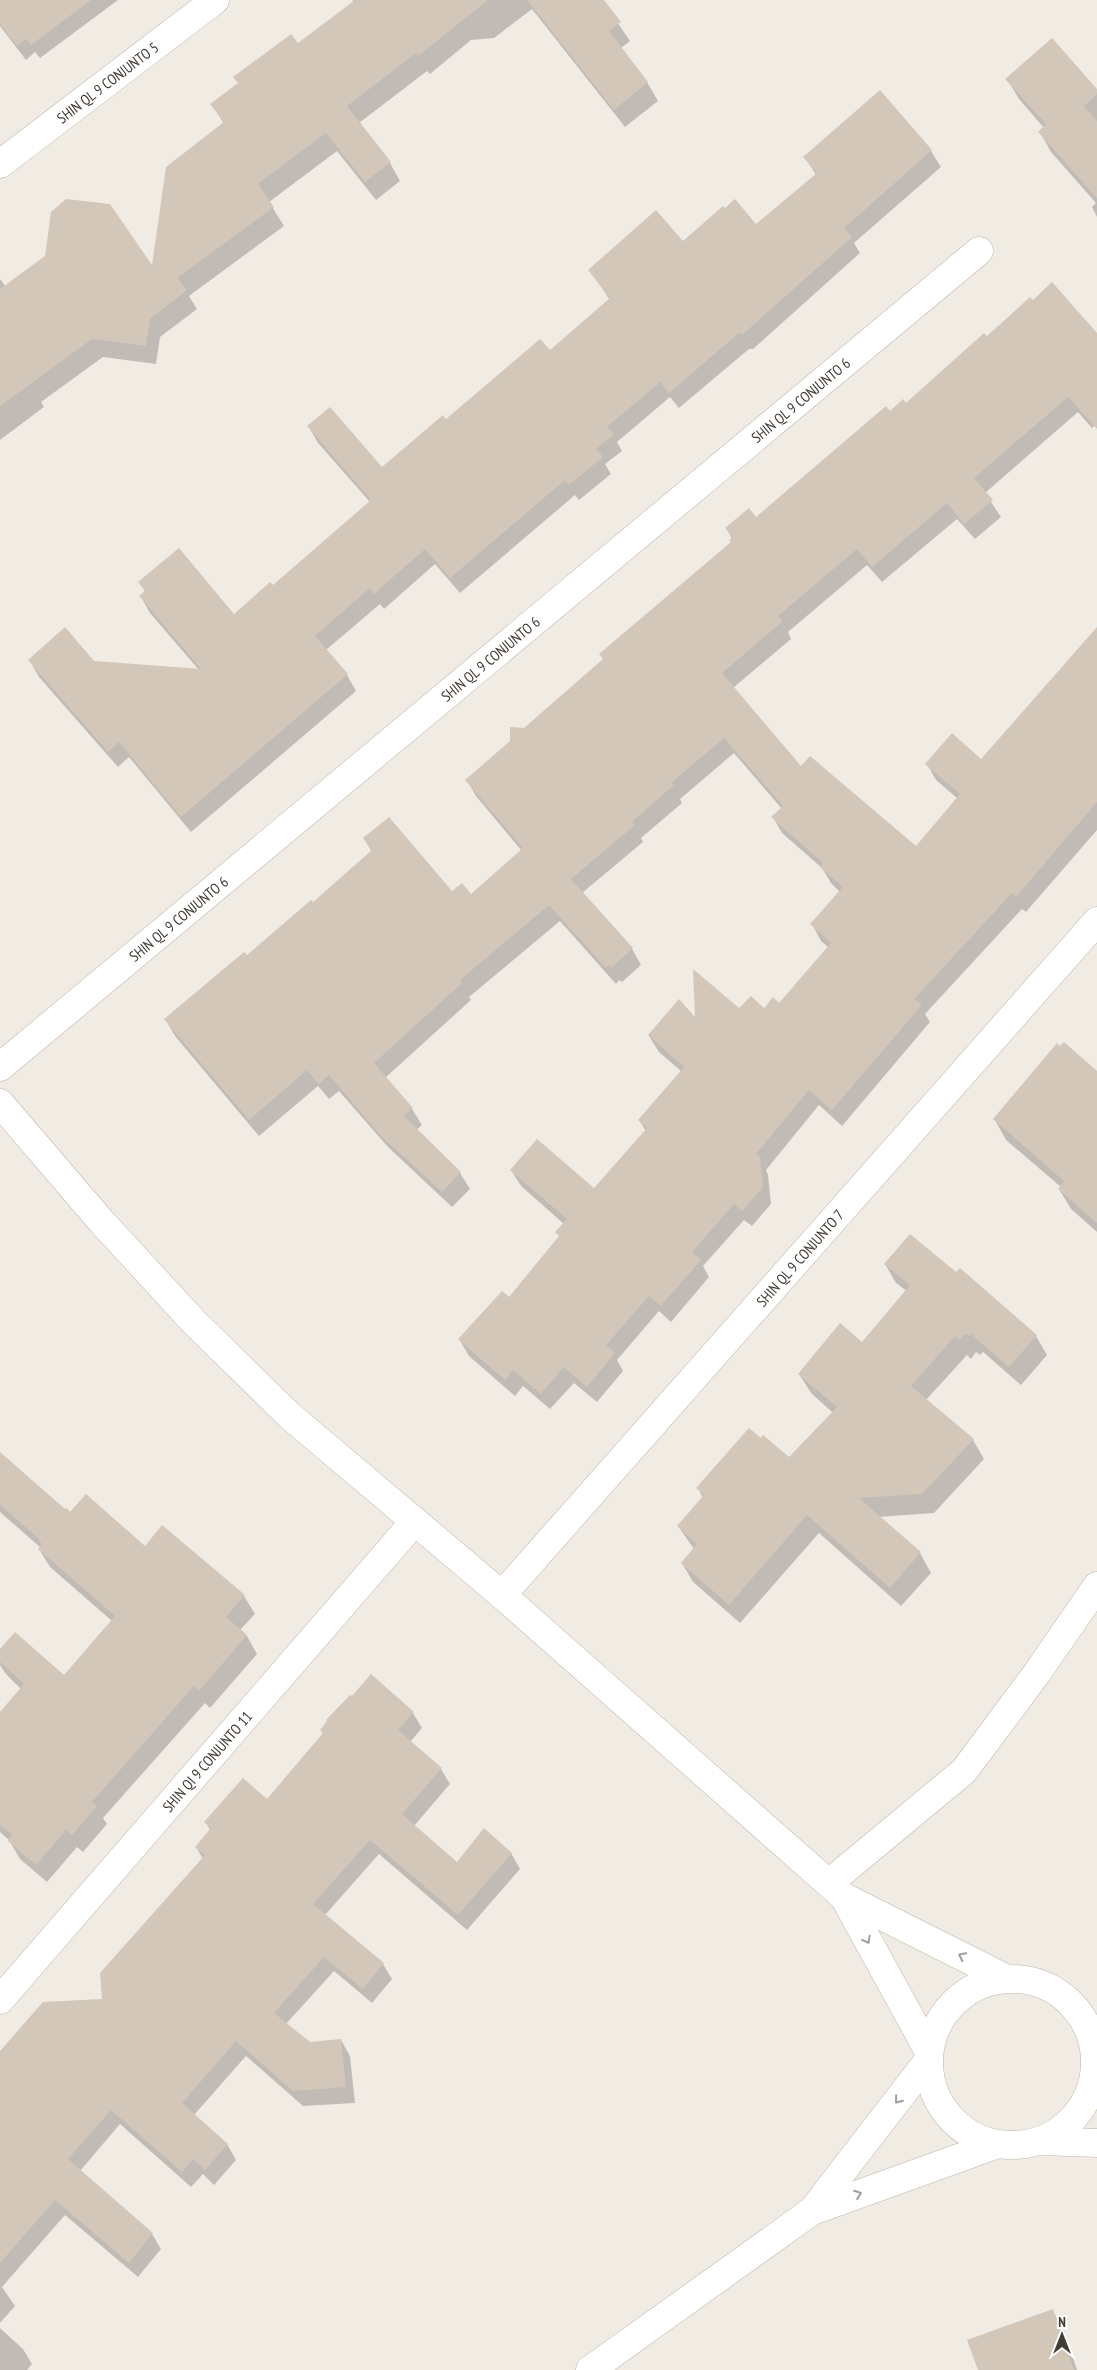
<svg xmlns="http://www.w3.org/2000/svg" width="1097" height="2370" viewBox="0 0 1097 2370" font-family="'PT Sans Narrow',sans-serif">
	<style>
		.shadow { fill: #0003 }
		.building { fill: #d2c7b9 }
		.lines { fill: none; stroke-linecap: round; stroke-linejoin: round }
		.minor-casing { stroke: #bfb6a9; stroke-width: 29 }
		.minor { stroke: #fff; stroke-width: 28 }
		.oneway { stroke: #a19e9a }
		.labels { text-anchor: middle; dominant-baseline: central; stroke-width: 5; stroke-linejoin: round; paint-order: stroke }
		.street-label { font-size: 15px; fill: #433c34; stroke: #fff }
	</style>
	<rect width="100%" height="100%" fill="#f1ece3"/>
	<g class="shadow">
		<path d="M0 0H118L40 58 35 52 26 60 0 26Z"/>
		<path d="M352 0H602L630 41 621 48 647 82 658 101 625 127 532 9 494 38 471 40 430 74 427 71 359 123 390 163 400 181 376 200 337 151 269 202 284 226 189 296 197 309 160 337 156 364 103 357 41 402 44 407 0 440V279L6 287 152 268 224 124 212 104 298 45 354 2Z"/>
		<path d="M1007 79 1097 91V217L1092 207 1096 203 1051 152 1040 132 1044 128 1019 99Z"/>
		<path d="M880 92 931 151 941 167 854 243 860 253 753 349H749L679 408 670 397 617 442 622 451 605 464 611 474 579 500 575 495 460 593 435 564 384 609 380 604 326 650 347 675 356 691 191 832 129 757 118 767 39 677 30 661 93 662 199 670 150 613 141 597 146 593 140 583 234 615 272 587 370 502 318 443 309 427 382 468 446 421 550 352 610 300 590 270 683 242 756 226 816 175 805 157Z"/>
		<path d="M1097 335V423L1092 428 1078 412 985 493 1001 517 975 539 957 519 882 582 867 565 788 632 791 639 733 688 801 767 916 848 958 799 936 780 927 764 981 761 1097 629V830L1026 912 1022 909 925 1014 930 1022 842 1126 819 1105 766 1170 768 1175 771 1204 752 1226 744 1220 703 1266 709 1277 671 1322 659 1311 617 1360 623 1371 597 1402 574 1383 550 1409 523 1386 515 1396 469 1356 459 1339 509 1299 560 1238 557 1233 564 1224 521 1186 511 1170 594 1190 646 1131 639 1120 682 1072 659 1052 649 1036 696 1020 739 1010 764 1009 779 1005 829 948 821 941 812 924 840 892 831 883 822 868 782 833 773 817 782 809 734 753 680 799 682 803 641 838 643 842 582 893 632 949 641 965 622 982 619 980 616 984 560 921 469 997 471 1000 385 1078 412 1109 422 1125 416 1130 460 1173 470 1189 452 1207 388 1147 339 1091 329 1099 318 1086 259 1136 175 1036 166 1020 313 904 372 852 364 839 452 893 471 896 522 851 476 796 467 780 604 660 732 543V539L727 529 756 519 889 412 906 405 987 338Z"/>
		<path d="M1097 1073V1232L1071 1209 1059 1189 1061 1187 1006 1140 995 1120Z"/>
		<path d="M885 1264 1036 1336 1047 1355 1021 1385 983 1352 980 1355 976 1352 971 1359 967 1355 926 1400 973 1440 984 1459 934 1513 878 1517 920 1553 931 1573 901 1606 819 1533 740 1623 693 1582 682 1563 694 1549 678 1526 703 1498 698 1488 789 1459 833 1413 811 1393 799 1374 862 1344 907 1291 896 1283Z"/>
		<path d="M0 1473 71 1514 244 1596 255 1614 240 1630 247 1636 257 1654 210 1708 205 1703 103 1818 107 1824 83 1852 77 1847 47 1882 20 1859 9 1840 0 1832V1714L21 1689 6 1674 0 1665V1651L64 1677 112 1621 50 1567 39 1549 41 1548 0 1512Z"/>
		<path d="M413 1713 422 1728 410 1742 441 1769 450 1784 414 1826 457 1864 511 1853 520 1869 467 1930 379 1854 325 1915 383 1964 392 1979 372 2003 334 1971 286 2024 310 2044 341 2040 350 2056 355 2103 303 2106 246 2056 194 2115 227 2144 236 2160 214 2185 203 2174 191 2187 120 2124 80 2171 152 2234 161 2249 138 2277 65 2215 2 2287 15 2306 0 2323V2052L103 2000 203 1859 196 1847 210 1830 206 1822 267 1800 324 1734 321 1730Z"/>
		<path d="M1052 2310 1064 2330 1077 2370H979Z"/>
		<path d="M0 2328 23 2349 32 2364 27 2370H0Z"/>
	</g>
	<g class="building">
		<path d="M0 0H91L31 45 26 39 17 46 0 24Z"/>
		<path d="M355 0H488L418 56 416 53 347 106 391 162 365 182 326 133 258 184 274 207 177 278 187 290 150 319 146 346 92 339 0 406V289L45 256 51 212 66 199 110 204 152 265 166 167 224 122 210 104 238 83 233 77 291 34 298 43Z"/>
		<path d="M527 0H604L621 22 609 31 648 82 614 110Z"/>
		<path d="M1052 38 1097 89V94L1084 106 1097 121V198L1038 132 1046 124 1005 79Z"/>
		<path d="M880 90 932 150 844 228 852 237 743 334 739 333 669 393 660 382 607 427 614 434 596 449 603 457 569 485 565 480 450 578 425 549 374 594 370 588 315 636 348 674 181 817 119 742 108 752 28 660 65 627 94 661 201 669 139 596 145 591 138 582 179 548 234 614 270 582 273 585 371 500 307 426 330 407 382 467 443 415 446 419 540 339 550 350 610 298 588 270 656 210 683 241 723 206 725 208 735 199 756 224 817 173 803 157Z"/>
		<path d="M1052 282 1097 333V429L1068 397 974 478 993 500 964 524 947 503 872 567 857 549 778 616 783 621 722 673 801 766 810 756 916 846 960 794 925 764 952 733 981 759 1097 627V802L1016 897 1012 893 914 999 922 1005 832 1110 809 1090 756 1154 760 1157 763 1187 742 1211 734 1204 692 1252 701 1260 661 1306 649 1296 606 1345 615 1353 587 1387 564 1367 541 1394 513 1370 505 1380 458 1339 502 1291 509 1297 559 1236 555 1232 567 1219 510 1170 537 1139 594 1188 647 1128 638 1120 684 1067 648 1035 679 999 695 1017 693 969 739 1008 751 996 764 1008 773 997 779 1003 831 943 810 924 843 887 820 867 823 863 771 817 783 806 724 738 671 783 674 785 632 822 635 825 571 879 633 948 612 967 609 965 606 968 549 905 460 980 462 983 374 1063 413 1108 404 1116 461 1172 442 1192 380 1135 329 1075 319 1084 307 1070 249 1120 164 1019 244 952 247 955 311 900 313 902 372 850 363 838 389 817 452 891 462 883 471 894 523 848 465 780 510 741V727L524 728 603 659 599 654 731 542 729 540 733 537 725 528 749 508 756 517 886 406 890 411 903 399 906 403 984 333 987 336 1030 297 1033 300Z"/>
		<path d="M1064 1042 1097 1071V1223L1058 1189 1064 1181 993 1119 1057 1043 1060 1046Z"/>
		<path d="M910 1234 956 1272 960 1268 1037 1335 1009 1367 971 1334 969 1336 965 1334 960 1340 955 1336 911 1386 974 1439 922 1494 859 1498 921 1552 890 1588 807 1515 729 1605 681 1563 697 1544 677 1526 704 1495 696 1488 749 1428 761 1438 763 1435 789 1457 837 1407 798 1374 840 1323 862 1342 910 1285 884 1264Z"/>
		<path d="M0 1452 65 1509 67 1508 70 1512 86 1494 145 1546 162 1525 245 1595 226 1617 247 1635 199 1691 194 1686 92 1802 97 1806 72 1835 66 1830 36 1865 8 1841 12 1835 0 1825V1712L24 1684 0 1662V1649L15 1632 64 1675 115 1616 38 1549 42 1544 38 1540 39 1539 0 1505Z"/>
		<path d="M371 1674 414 1712 398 1730 442 1768 402 1814 457 1862 484 1828 512 1853 458 1915 370 1840 313 1904 384 1963 363 1989 324 1957 274 2013 310 2042 341 2039 346 2087 293 2091 236 2041 182 2103 228 2144 205 2170 193 2159 182 2172 111 2110 68 2159 153 2233 129 2263 55 2200 0 2263V2051L43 2002 102 1999 100 1973 205 1855 195 1847 211 1828 204 1822 243 1778 267 1799 323 1733 320 1730 327 1721 326 1720 350 1695 352 1696Z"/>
		<path d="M1053 2309 1074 2370H978L967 2340Z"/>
	</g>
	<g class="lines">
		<defs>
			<g id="minor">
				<path id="s1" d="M0 164 215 0"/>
				<path id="s2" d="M0 1067 979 251"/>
				<path d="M0 1103 101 1221 194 1322 290 1416 502 1595 844 1897 1005 1978"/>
				<path id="s3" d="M502 1595 1097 921"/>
				<path d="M829 1883 964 1771 1037 1673 1097 1586"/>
				<path d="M844 1897 928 2050"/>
				<circle cx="1012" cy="2062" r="83"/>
				<path id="s4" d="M0 2000 415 1521"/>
				<path d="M1043 2141 1097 2143"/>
				<path d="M812 2211 927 2062"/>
				<path d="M590 2370 812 2211 995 2145"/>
			</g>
		</defs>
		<use href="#minor" class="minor-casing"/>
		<use href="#minor" class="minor"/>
	</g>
	<defs><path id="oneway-chevron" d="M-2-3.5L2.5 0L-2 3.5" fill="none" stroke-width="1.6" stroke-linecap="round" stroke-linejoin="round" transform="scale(1.25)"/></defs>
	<g class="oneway">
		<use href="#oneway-chevron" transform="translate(867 1940) rotate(61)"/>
		<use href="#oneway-chevron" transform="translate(962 1956) rotate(-153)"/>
		<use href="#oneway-chevron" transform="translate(898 2100) rotate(128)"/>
		<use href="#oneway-chevron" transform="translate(858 2194) rotate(-20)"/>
	</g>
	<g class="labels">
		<g class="street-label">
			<text stroke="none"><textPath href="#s1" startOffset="135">SHIN QL 9 CONJUNTO 5</textPath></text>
			<text stroke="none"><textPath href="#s2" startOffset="1042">SHIN QL 9 CONJUNTO 6</textPath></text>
			<text stroke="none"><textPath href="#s2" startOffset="638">SHIN QL 9 CONJUNTO 6</textPath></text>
			<text stroke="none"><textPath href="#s2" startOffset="232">SHIN QL 9 CONJUNTO 6</textPath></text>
			<text stroke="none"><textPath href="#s3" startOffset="450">SHIN QL 9 CONJUNTO 7</textPath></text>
			<text stroke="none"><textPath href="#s4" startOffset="316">SHIN QI 9 CONJUNTO 11</textPath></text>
		</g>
	</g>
	<g transform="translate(1062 2335)" stroke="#ffffff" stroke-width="4" paint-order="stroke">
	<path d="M0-4L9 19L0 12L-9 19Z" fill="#433c34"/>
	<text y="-8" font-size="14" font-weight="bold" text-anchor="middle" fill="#433c34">N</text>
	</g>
</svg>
